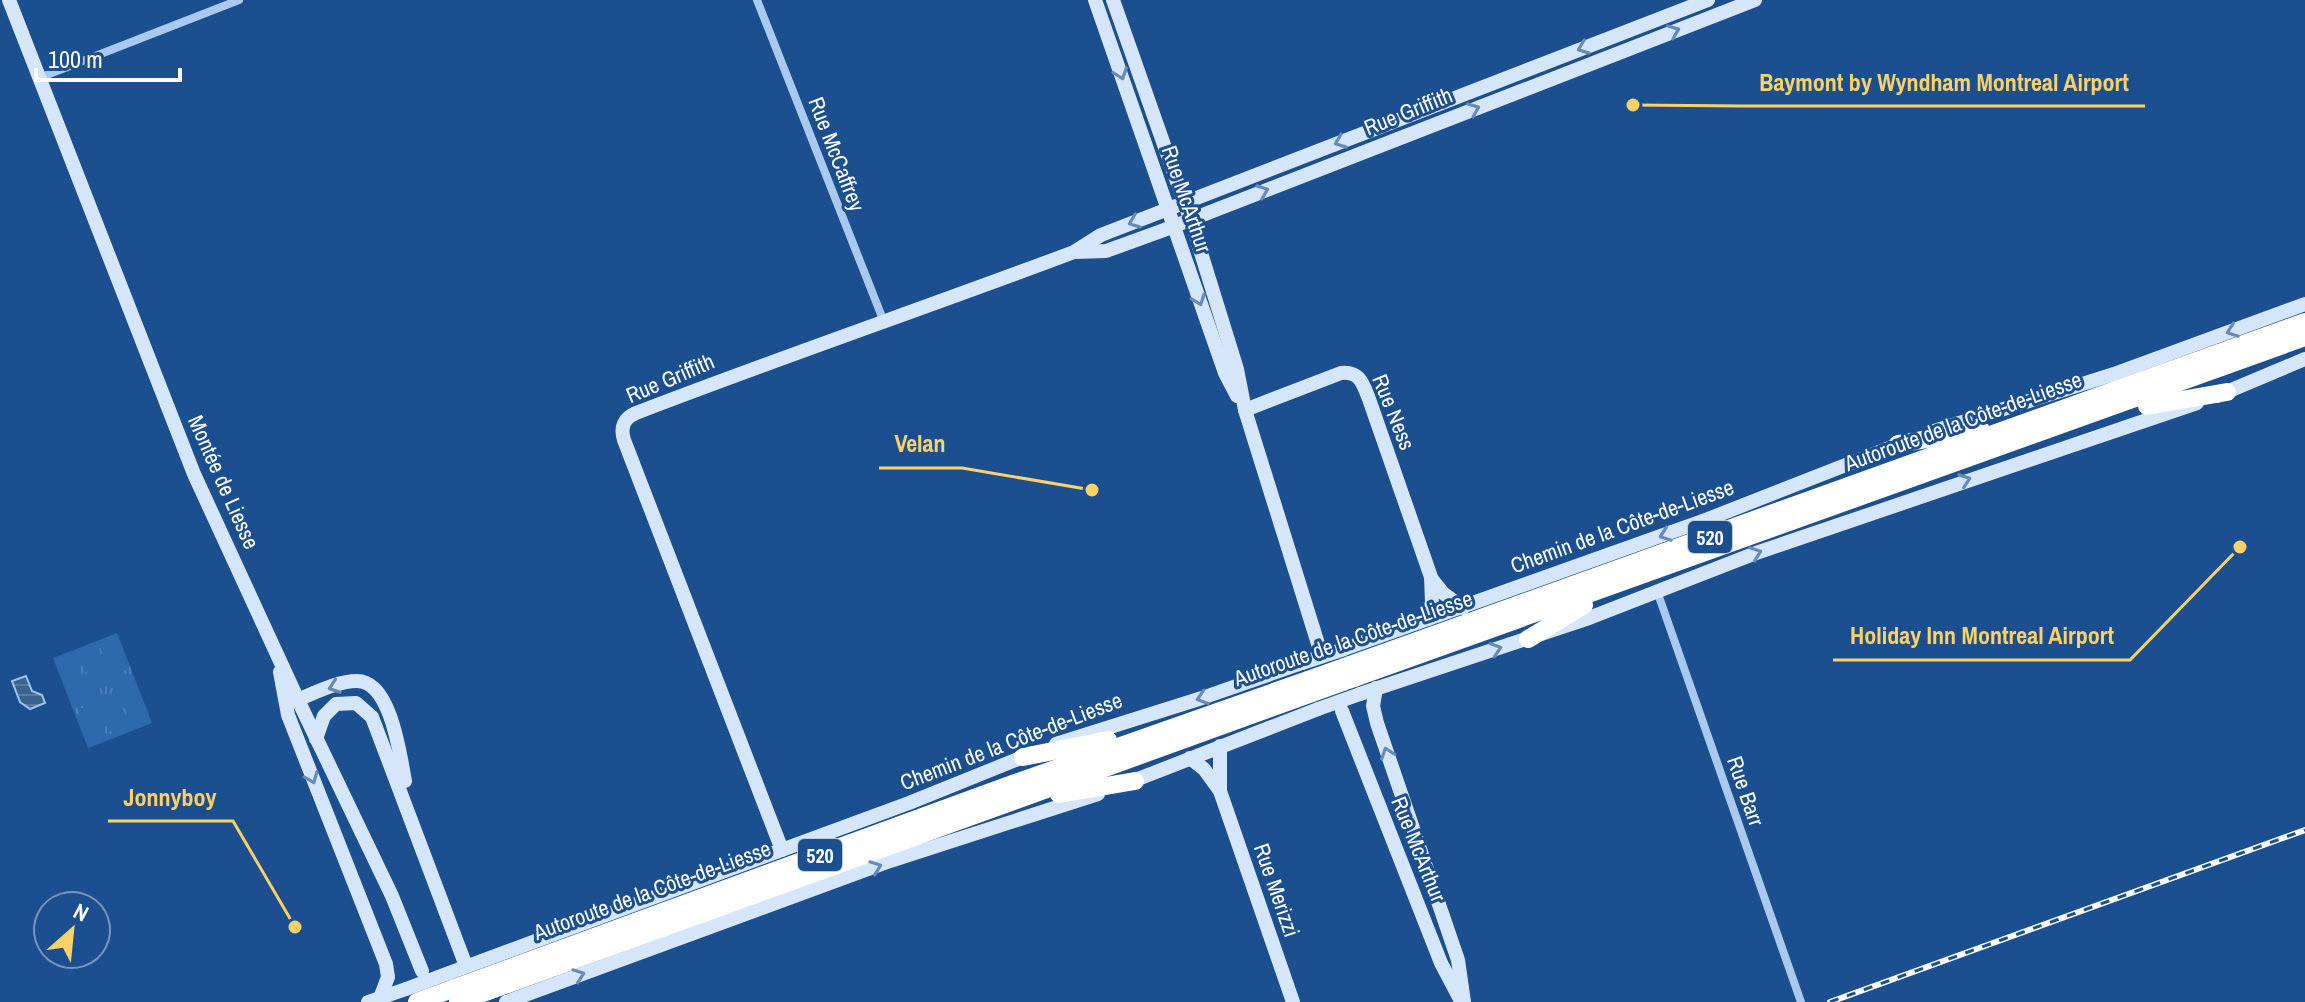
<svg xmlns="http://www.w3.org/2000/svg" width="2305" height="1002" viewBox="0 0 2305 1002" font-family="'Archivo Narrow',sans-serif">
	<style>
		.grass { fill: url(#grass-tufts) }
		.pitch { fill: #2e69ad }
		.water { fill: url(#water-rules); stroke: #9cc4f0; stroke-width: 2 }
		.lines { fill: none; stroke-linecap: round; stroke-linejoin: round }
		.street { stroke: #a9c9ee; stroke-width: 8 }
		.secondary { stroke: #d6e6fa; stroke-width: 14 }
		.highway { stroke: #fff; stroke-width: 18 }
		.rail-casing { stroke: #fff; stroke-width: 6 }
		.rail { stroke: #1b4f8f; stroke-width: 3; stroke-dasharray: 9; stroke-linecap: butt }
		.secondary-bridge { stroke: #d6e6fa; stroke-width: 14 }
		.highway-bridge { stroke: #fff; stroke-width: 18 }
		.oneway { stroke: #668bba }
		.labels { text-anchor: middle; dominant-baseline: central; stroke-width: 6; stroke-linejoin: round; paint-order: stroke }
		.shield { fill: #1b4f8f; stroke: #bbcadd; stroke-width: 2 }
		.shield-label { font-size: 20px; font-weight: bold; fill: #fff }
		.street-label { font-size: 22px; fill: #fff; stroke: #1b4f8f }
		.leader { fill: none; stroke: #ffd166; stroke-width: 3 }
		.callout-dot { fill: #ffd166; stroke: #1b4f8f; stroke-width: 3 }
		.callout-label { font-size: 24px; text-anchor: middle; font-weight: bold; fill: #ffd166; stroke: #1b4f8f; stroke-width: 6; stroke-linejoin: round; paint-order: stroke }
	</style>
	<defs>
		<pattern id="grass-tufts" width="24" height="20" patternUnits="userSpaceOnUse" patternTransform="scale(2)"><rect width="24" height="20" fill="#2e69ad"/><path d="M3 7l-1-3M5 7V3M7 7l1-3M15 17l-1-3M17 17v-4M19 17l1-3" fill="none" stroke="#4d80b9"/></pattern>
		<pattern id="water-rules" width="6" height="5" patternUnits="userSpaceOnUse" patternTransform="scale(2)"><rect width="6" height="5" fill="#3c6290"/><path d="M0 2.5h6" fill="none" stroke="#597aa1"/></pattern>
	</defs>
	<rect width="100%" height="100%" fill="#1b4f8f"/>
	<path class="grass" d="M117 633 152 723 88 748 53 658Z"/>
	<g class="pitch">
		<path d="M113 639 126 670 111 676 99 644Z"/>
		<path d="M94 646 106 678 91 683 79 652Z"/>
		<path d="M74 654 86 685 72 691 59 660Z"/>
		<path d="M133 688 145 719 131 724 118 693Z"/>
		<path d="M113 695 125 726 111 732 99 701Z"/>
		<path d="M93 703 106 734 91 740 79 709Z"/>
	</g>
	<path class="water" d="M26 676 32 691 42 695 45 703 30 709 20 702 12 681Z"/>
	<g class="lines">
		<g class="street">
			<path d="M757 0 884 322"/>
			<path d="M39 78 239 0"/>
			<path d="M1657 591 1801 1002"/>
		</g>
		<g class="secondary">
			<path d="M9 0 194 474 298 700 392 896 422 971"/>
			<path d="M1095 0 1225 373 1237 396"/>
			<path d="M1113 0 1193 227 1237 369 1245 410 1319 647"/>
			<path d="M1075 252 1106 251 1164 230 1755 0"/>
			<path d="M2217 396 2305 359"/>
			<path d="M1245 410 1341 373C1360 371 1363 384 1369 399L1431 577 1432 602 1428 619"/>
			<path d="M1931 432 2114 374 2305 304"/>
			<path d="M1431 578 1443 593 1463 608"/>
			<path d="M1344 649 1708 519 1907 441"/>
			<path d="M280 672 288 715 386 964 388 977 380 998"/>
			<path d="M1376 688 1373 706 1377 723 1458 960 1464 1002"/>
			<path d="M1360 694 1589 618 1756 553 2197 403"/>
			<path d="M292 702C311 695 336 681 357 681 391 681 400 755 405 781"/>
			<path d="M1342 711 1441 963 1460 999"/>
			<path d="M316 739 324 716 336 704 356 703 372 717 466 966"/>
			<path d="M1056 744 1202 698 1302 663"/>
			<path d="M1220 746V791L1293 1002"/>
			<path d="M1190 758 1204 769 1220 791"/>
			<path d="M1125 784 1318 709"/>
			<path d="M782 850 624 440C620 427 624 418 636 413 781 357 928 307 1074 252L1101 235 1708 0"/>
			<path d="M449 973 909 803 1033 753"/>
			<path d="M368 1002 406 989"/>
			<path d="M506 1002 890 861 1098 794"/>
		</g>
		<g class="highway">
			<path d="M2147 406 2227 392"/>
			<path d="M1898 444 1981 430"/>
			<path d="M1528 639 1584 605"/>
			<path d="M1350 665 2305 322"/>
			<path d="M1354 678 2305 337"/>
			<path d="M1023 757 1108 740"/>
			<path d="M1059 794 1135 781"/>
			<path d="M455 988 1007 786 1308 680"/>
			<path d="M458 1002 1312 693"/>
		</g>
		<defs>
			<path id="rail" d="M1830 1002 2305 830"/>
		</defs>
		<use href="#rail" class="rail-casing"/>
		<use href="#rail" class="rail"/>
		<g class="secondary-bridge">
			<path d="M1302 663 1344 649"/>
			<path d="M1318 709 1360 694"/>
			<path d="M406 989 449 973"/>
		</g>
		<g class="highway-bridge">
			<path d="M1308 680 1350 665"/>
			<path d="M1312 693 1354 678"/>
			<path d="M417 1002 455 988"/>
		</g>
	</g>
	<defs><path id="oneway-chevron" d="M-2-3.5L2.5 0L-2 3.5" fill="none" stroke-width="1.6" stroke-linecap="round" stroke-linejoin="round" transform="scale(2)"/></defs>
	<g class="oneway">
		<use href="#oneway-chevron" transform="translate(1674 31) rotate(-22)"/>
		<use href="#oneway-chevron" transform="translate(1583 48) rotate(159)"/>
		<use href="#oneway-chevron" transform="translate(1121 74) rotate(71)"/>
		<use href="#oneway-chevron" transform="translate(1474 109) rotate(-22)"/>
		<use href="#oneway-chevron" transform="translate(1340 142) rotate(159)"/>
		<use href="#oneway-chevron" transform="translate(1263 191) rotate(-21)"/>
		<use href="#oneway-chevron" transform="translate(1134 222) rotate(159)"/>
		<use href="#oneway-chevron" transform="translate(1199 300) rotate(70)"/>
		<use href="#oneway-chevron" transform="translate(2232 331) rotate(160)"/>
		<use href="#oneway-chevron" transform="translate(1965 480) rotate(-19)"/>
		<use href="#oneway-chevron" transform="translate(1665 535) rotate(160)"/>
		<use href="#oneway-chevron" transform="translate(1756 553) rotate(-20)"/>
		<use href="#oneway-chevron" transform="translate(1496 649) rotate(-18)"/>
		<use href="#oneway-chevron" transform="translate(334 687) rotate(161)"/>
		<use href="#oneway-chevron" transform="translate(1202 698) rotate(162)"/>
		<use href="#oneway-chevron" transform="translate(1387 753) rotate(-109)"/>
		<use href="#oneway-chevron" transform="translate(312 778) rotate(68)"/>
		<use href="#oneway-chevron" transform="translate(876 867) rotate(-20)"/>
		<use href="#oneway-chevron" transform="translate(579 975) rotate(-20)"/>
	</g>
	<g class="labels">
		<g class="shield">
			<rect x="1688" y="521" width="44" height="32" rx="6"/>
			<rect x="798" y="839" width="44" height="32" rx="6"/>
		</g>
		<g class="shield-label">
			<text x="1710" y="537">520</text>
			<text x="820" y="855">520</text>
		</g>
		<g class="street-label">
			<text transform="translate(1408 111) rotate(-22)">Rue Griffith</text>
			<text transform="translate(837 154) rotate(69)">Rue McCaffrey</text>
			<text transform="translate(1187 199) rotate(71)">Rue McArthur</text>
			<text transform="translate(670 378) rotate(-23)">Rue Griffith</text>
			<text transform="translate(1394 412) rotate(68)">Rue Ness</text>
			<text transform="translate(1963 421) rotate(-20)">Autoroute de la Côte-de-Liesse</text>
			<text transform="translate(224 482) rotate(66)">Montée de Liesse</text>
			<text transform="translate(1622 526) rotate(-20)">Chemin de la Côte-de-Liesse</text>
			<text transform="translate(1353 638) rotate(-19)">Autoroute de la Côte-de-Liesse</text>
			<text transform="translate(1011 741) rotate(-21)">Chemin de la Côte-de-Liesse</text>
			<text transform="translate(1746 791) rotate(71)">Rue Barr</text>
			<text transform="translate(1419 849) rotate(68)">Rue McArthur</text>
			<text transform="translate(652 890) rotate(-20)">Autoroute de la Côte-de-Liesse</text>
			<text transform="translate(1277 890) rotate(71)">Rue Merizzi</text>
		</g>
	</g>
	<path class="leader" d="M1633 105L1743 106H2145M1092 490L962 468H879M2240 547L2130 660H1833M295 927L233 821H108"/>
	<g class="callout-dot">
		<circle cx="1633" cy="105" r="8"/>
		<circle cx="1092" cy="490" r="8"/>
		<circle cx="2240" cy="547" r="8"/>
		<circle cx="295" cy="927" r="8"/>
	</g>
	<g class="callout-label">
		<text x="1944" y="91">Baymont by Wyndham Montreal Airport</text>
		<text x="920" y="452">Velan</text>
		<text x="1982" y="644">Holiday Inn Montreal Airport</text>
		<text x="170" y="806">Jonnyboy</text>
	</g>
	<g transform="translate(72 930) rotate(27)"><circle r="38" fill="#1b4f8f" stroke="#7695bc" stroke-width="2"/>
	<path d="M0-6L14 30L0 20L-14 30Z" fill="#ffd166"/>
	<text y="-12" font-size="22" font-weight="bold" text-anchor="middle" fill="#ffffff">N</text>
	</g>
	<path d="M36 68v12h144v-12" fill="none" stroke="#ffffff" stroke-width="4"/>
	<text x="48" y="68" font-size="24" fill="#ffffff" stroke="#1b4f8f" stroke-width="6" paint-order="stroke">100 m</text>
</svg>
